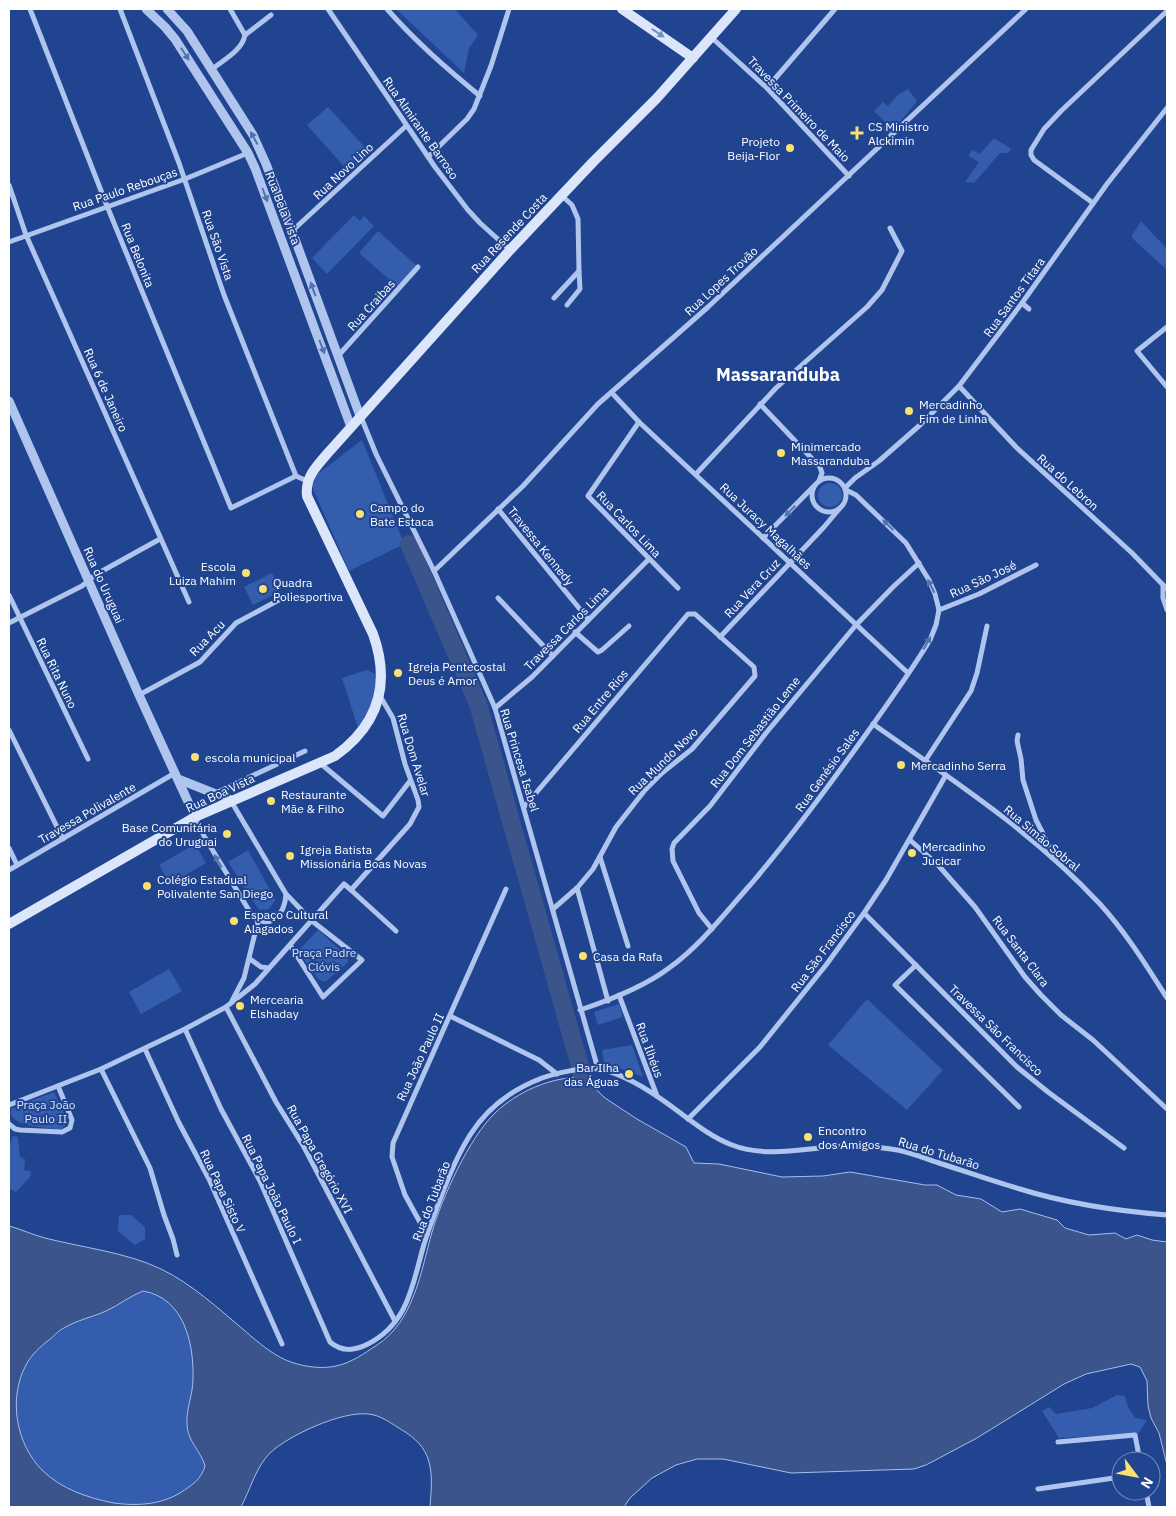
<svg xmlns="http://www.w3.org/2000/svg" width="1176" height="1516" viewBox="0 0 1176 1516" font-family="'IBM Plex Sans',sans-serif">
	<style>
		.green { fill: #345dad }
		.water { fill: #3b558c; stroke: #a4beee; fill-rule: evenodd }
		.lines { fill: none; stroke-linecap: round; stroke-linejoin: round }
		.river { stroke: #3b558c; stroke-width: 18 }
		.minor { stroke: #b0c5ed; stroke-width: 5 }
		.tertiary { stroke: #b0c5ed; stroke-width: 9 }
		.secondary { stroke: #dce6fa; stroke-width: 10 }
		.oneway { fill: #758dc0 }
		.oneway2 { fill: #5271b1 }
		.poi-dot { fill: #fae271; stroke: #204490; stroke-width: 2 }
		.labels { text-anchor: middle; dominant-baseline: central; stroke-width: 4; stroke-linejoin: round; paint-order: stroke }
		.street-label { font-size: 12px; fill: #fff; stroke: #204490 }
		.poi-label { font-size: 12px; fill: #fff; stroke: #204490; text-anchor: start }
		.park-label { font-size: 12px; fill: #d6e2f9; stroke: #204490 }
		.district-label { font-size: 18px; font-weight: bold; fill: #fff; stroke: #204490 }
	</style>
	<rect width="100%" height="100%" fill="#204490"/>
	<g class="green">
		<path d="M396 9H455L478 35 469 48 464 73Z"/>
		<path d="M908 89 917 101 890 134 882 129 887 124 874 111 883 102 888 106 899 94Z"/>
		<path d="M328 107 370 153 349 172 307 125Z"/>
		<path d="M994 138 1011 149 1008 153H1000L974 183 965 182 979 162 968 156 972 150 980 154Z"/>
		<path d="M354 215 360 221 364 216 374 226 327 274 312 258Z"/>
		<path d="M1141 221 1167 249V270L1131 237Z"/>
		<path d="M378 231 418 267 399 288 359 253Z"/>
		<path d="M362 440 403 541 401 543 402 545 349 571 311 484 314 483 315 476Z"/>
		<circle cx="830" cy="495" r="12"/>
		<path d="M272 573 281 591 253 605 244 587Z"/>
		<path d="M367 670 376 674C383 690 366 715 358 728L342 678Z"/>
		<path d="M195 844 206 863 170 884 159 865Z"/>
		<path d="M248 850 274 897 275 901 269 909 260 910 257 907 228 862Z"/>
		<path d="M318 930 349 958 347 963 325 982 319 980 298 951Z"/>
		<path d="M169 969 182 991 141 1014 129 992Z"/>
		<path d="M867 999 943 1070 907 1110 828 1045Z"/>
		<path d="M619 1004 623 1017 598 1025 594 1012Z"/>
		<path d="M632 1045 643 1077 604 1062 602 1050Z"/>
		<path d="M54 1092 66 1117V1125L61 1129C51 1129 2 1126 12 1108Z"/>
		<path d="M13 1136 18 1137 20 1157 25 1159 24 1170 31 1171 30 1177 16 1192 9 1189V1146Z"/>
		<path d="M119 1215H131L145 1227V1239L135 1245 118 1231Z"/>
		<path d="M96 1253 236 1329 211 1507H48L9 1445V1343Z"/>
		<path d="M1117 1395 1125 1396 1128 1407 1135 1418 1147 1420 1138 1434 1059 1438 1042 1411 1049 1407 1056 1414 1092 1408Z"/>
	</g>
	<path class="water" d="M583 1077 605 1098 637 1119 686 1147 694 1163 719 1164 782 1177 823 1176 850 1172 925 1185H937L956 1195 981 1199 1002 1212 1020 1209 1057 1220 1065 1228 1089 1235 1115 1233 1126 1239 1137 1235 1152 1240 1167 1242V1465L1159 1433 1151 1418 1148 1406 1147 1381 1140 1367 1131 1364 1086 1374 1064 1384 977 1438 926 1465 914 1469 791 1473 723 1459H697L676 1465 652 1478 630 1498 624 1507H430C431 1492 433 1477 429 1462 425 1447 415 1438 402 1430 392 1424 381 1415 368 1414 342 1411 289 1435 270 1453 256 1467 250 1490 241 1507H9V1226C21 1229 33 1235 45 1238 84 1248 125 1252 161 1269 192 1284 219 1309 245 1331 259 1343 276 1358 294 1363 306 1367 323 1369 336 1366 351 1363 365 1353 377 1345 414 1321 421 1271 432 1232 442 1198 469 1138 495 1113 518 1091 551 1077 583 1077ZM143 1291C184 1298 194 1343 193 1379 193 1394 186 1409 187 1424 187 1441 201 1451 205 1466 201 1480 192 1485 180 1493 160 1505 136 1506 114 1503 88 1498 61 1489 42 1470 16 1444 8 1398 26 1365 31 1355 41 1346 49 1340 54 1336 59 1330 64 1328 77 1320 93 1317 106 1311 119 1305 130 1296 143 1291Z"/>
	<g class="lines">
		<path class="river" d="M409 544 478 704 583 1077"/>
		<g class="minor">
			<path d="M30 9 107 206 231 508 296 476"/>
			<path d="M120 9 179 163 224 295 296 476 307 481"/>
			<path d="M230 9 245 35"/>
			<path d="M328 9 435 167 468 210 480 223 510 250"/>
			<path d="M387 9C416 42 446 68 480 96"/>
			<path d="M711 37 767 88 849 176"/>
			<path d="M211 70C223 60 242 51 245 35L271 15"/>
			<path d="M767 88 835 9"/>
			<path d="M428 157 467 119 474 109 491 66 509 9"/>
			<path d="M9 185 26 235 189 602"/>
			<path d="M1093 203 1034 160 1031 155V150L1044 129 1061 111 1167 11"/>
			<path d="M292 231 406 126"/>
			<path d="M9 242 185 179 248 153"/>
			<path d="M554 298 579 271 578 219 572 205 561 195"/>
			<path d="M1022 303 1029 309"/>
			<path d="M567 305 580 289 579 271"/>
			<path d="M1167 327 1137 351 1167 387"/>
			<path d="M338 356 418 267"/>
			<path d="M959 386 1016 447 1132 553 1167 589"/>
			<path d="M612 393 639 422 908 673"/>
			<path d="M760 404 820 467 822 473 819 481"/>
			<path d="M361 417 376 454 434 571 495 708 598 1069"/>
			<path d="M639 422 588 496 678 588"/>
			<path d="M696 474 776 388 867 307 882 290 902 251 890 228"/>
			<circle cx="829" cy="495" r="17"/>
			<path d="M845 488 855 478 879 461 920 425 959 386 1022 303 1107 184 1167 108"/>
			<path d="M498 509 588 619"/>
			<path d="M763 538 814 486"/>
			<path d="M434 571 523 486 598 404 708 307 1026 9"/>
			<path d="M1163 585V598L1167 610"/>
			<path d="M9 595 88 759"/>
			<path d="M498 598 553 656"/>
			<path d="M939 610 979 594 1036 565"/>
			<path d="M9 623 82 586 95 575 160 539"/>
			<path d="M575 632 598 652 602 650 629 626"/>
			<path d="M720 637 824 527 840 508"/>
			<path d="M139 695 200 662 236 623 290 594"/>
			<path d="M495 708 532 677 649 559"/>
			<path d="M873 724C951 779 1033 832 1099 903 1125 931 1146 965 1167 998"/>
			<path d="M9 730 63 839"/>
			<path d="M1018 735 1017 741 1021 759 1023 780 1036 820 1056 859"/>
			<path d="M925 761 971 691 977 673 987 626"/>
			<path d="M320 763 383 816 410 781"/>
			<path d="M216 793 305 751"/>
			<path d="M231 801 286 894 312 921 362 960 323 997 290 945"/>
			<path d="M524 807 688 614H695L754 667 755 676 692 749 662 773 645 790 616 827 593 869 577 888 553 909"/>
			<path d="M195 817 204 836 253 917C272 930 285 913 286 894"/>
			<path d="M910 840 938 865 975 907 1025 977 1041 995 1061 1015 1093 1040 1167 1109"/>
			<path d="M9 848 17 865"/>
			<path d="M600 857 628 946"/>
			<path d="M9 870 175 773"/>
			<path d="M577 888 608 1001"/>
			<path d="M351 890 396 931"/>
			<path d="M864 913 1017 1067 1048 1092 1124 1148"/>
			<path d="M712 929 699 913 673 861 672 849 674 843 710 806 766 733 856 625 894 586 919 563"/>
			<path d="M250 959 261 967 269 968"/>
			<path d="M916 965 895 985 1019 1107"/>
			<path d="M619 995 657 1096"/>
			<path d="M232 1001 244 978 258 921"/>
			<path d="M226 1007 276 1102 304 1147 395 1321"/>
			<path d="M580 1010C610 1000 644 987 669 968 701 945 725 913 751 884 791 837 828 787 864 737 887 705 910 673 930 640L936 625 939 610 935 594 929 580 906 543 856 495 846 490"/>
			<path d="M450 1016 539 1060 557 1074"/>
			<path d="M185 1029 221 1109 260 1181 330 1342C342 1352 354 1351 368 1344 415 1320 413 1271 429 1229 441 1197 452 1164 470 1135 487 1108 513 1089 542 1078 556 1073 583 1067 598 1069 624 1073 655 1094 675 1109 694 1123 711 1137 732 1145 763 1157 797 1150 830 1147 850 1145 871 1146 891 1149 907 1151 922 1157 936 1162 964 1171 992 1181 1020 1189 1068 1204 1117 1211 1167 1215"/>
			<path d="M145 1049 179 1123 209 1179 282 1344"/>
			<path d="M101 1069 150 1168 164 1215 173 1239 177 1255"/>
			<path d="M9 1105 101 1069 185 1029 226 1007 255 984 344 884 351 890 410 824 419 807 418 800 405 764 393 718 380 696"/>
			<path d="M688 1119 760 1047 826 965 864 913 886 880 946 775"/>
			<path d="M9 1124 15 1129 20 1130 62 1132 70 1128 72 1120 58 1086"/>
			<path d="M427 1235 405 1195 392 1157 393 1143 506 889"/>
			<path d="M1058 1442 1135 1435 1140 1461"/>
			<path d="M1038 1489 1121 1477"/>
			<path d="M1146 1491 1149 1507"/>
		</g>
		<g class="tertiary">
			<path d="M146 9 165 27 175 39 248 153 255 168 351 427"/>
			<path d="M167 9 187 31 253 135 266 164 292 231 360 416"/>
			<path d="M9 401 139 695 195 817"/>
			<path d="M178 779 231 800"/>
		</g>
		<g class="secondary">
			<path d="M622 9 693 58"/>
			<path d="M9 924 195 817 335 756C378 725 391 684 373 634L307 496C305 477 316 467 327 454L510 250 593 162 657 98 736 9"/>
		</g>
	</g>
	<defs><path id="oneway-solid" d="M-6-.8H1V-3.2L6.5 0L1 3.2V.8H-6Z" transform="scale(1.25)"/></defs>
	<use class="oneway" href="#oneway-solid" transform="translate(658 33) rotate(34)"/>
	<g class="oneway2">
		<use href="#oneway-solid" transform="translate(185 54) rotate(57)"/>
		<use href="#oneway-solid" transform="translate(254 138) rotate(-119)"/>
		<use href="#oneway-solid" transform="translate(265 195) rotate(69)"/>
		<use href="#oneway-solid" transform="translate(313 289) rotate(-110)"/>
		<use href="#oneway-solid" transform="translate(322 347) rotate(69)"/>
		<use href="#oneway-solid" transform="translate(790 511) rotate(135)"/>
		<use href="#oneway-solid" transform="translate(888 525) rotate(-136)"/>
		<use href="#oneway-solid" transform="translate(931 586) rotate(-116)"/>
		<use href="#oneway-solid" transform="translate(927 643) rotate(-61)"/>
		<use href="#oneway-solid" transform="translate(218 861) rotate(-120)"/>
	</g>
	<g class="poi-dot">
		<path d="M854.5 125.5h5v5h5v5h-5v5h-5v-5h-5v-5h5z"/>
		<circle cx="790" cy="148" r="5"/>
		<circle cx="909" cy="411" r="5"/>
		<circle cx="781" cy="453" r="5"/>
		<circle cx="360" cy="514" r="5"/>
		<circle cx="246" cy="573" r="5"/>
		<circle cx="263" cy="589" r="5"/>
		<circle cx="398" cy="673" r="5"/>
		<circle cx="195" cy="757" r="5"/>
		<circle cx="901" cy="765" r="5"/>
		<circle cx="271" cy="801" r="5"/>
		<circle cx="227" cy="834" r="5"/>
		<circle cx="912" cy="853" r="5"/>
		<circle cx="290" cy="856" r="5"/>
		<circle cx="147" cy="886" r="5"/>
		<circle cx="234" cy="921" r="5"/>
		<circle cx="583" cy="956" r="5"/>
		<circle cx="240" cy="1006" r="5"/>
		<circle cx="629" cy="1074" r="5"/>
		<circle cx="808" cy="1137" r="5"/>
	</g>
	<g class="labels">
		<g class="street-label">
			<text transform="translate(799 109) rotate(46)">Travessa Primeiro de Maio</text>
			<text transform="translate(421 128) rotate(55)">Rua Almirante Barroso</text>
			<text transform="translate(343 171) rotate(-43)">Rua Novo Lino</text>
			<text transform="translate(125 189) rotate(-19)">Rua Paulo Rebouças</text>
			<text transform="translate(283 208) rotate(69)">Rua Bela Vista</text>
			<text transform="translate(509 233) rotate(-47)">Rua Resende Costa</text>
			<text transform="translate(218 245) rotate(71)">Rua São Vista</text>
			<text transform="translate(138 255) rotate(68)">Rua Belonita</text>
			<text transform="translate(721 281) rotate(-43)">Rua Lopes Trovão</text>
			<text transform="translate(1014 297) rotate(-54)">Rua Santos Titara</text>
			<text transform="translate(371 305) rotate(-48)">Rua Craibas</text>
			<text transform="translate(106 390) rotate(66)">Rua 6 de Janeiro</text>
			<text transform="translate(1068 482) rotate(42)">Rua do Lebron</text>
			<text transform="translate(629 524) rotate(46)">Rua Carlos Lima</text>
			<text transform="translate(766 526) rotate(43)">Rua Juracy Magalhães</text>
			<text transform="translate(541 546) rotate(51)">Travessa Kennedy</text>
			<text transform="translate(983 579) rotate(-25)">Rua São José</text>
			<text transform="translate(104 585) rotate(66)">Rua do Uruguai</text>
			<text transform="translate(752 588) rotate(-47)">Rua Vera Cruz</text>
			<text transform="translate(566 628) rotate(-45)">Travessa Carlos Lima</text>
			<text transform="translate(207 638) rotate(-46)">Rua Acu</text>
			<text transform="translate(57 673) rotate(64)">Rua Rita Nuno</text>
			<text transform="translate(600 701) rotate(-50)">Rua Entre Rios</text>
			<text transform="translate(755 732) rotate(-52)">Rua Dom Sebastião Leme</text>
			<text transform="translate(414 755) rotate(73)">Rua Dom Avelar</text>
			<text transform="translate(520 760) rotate(73)">Rua Princesa Isabel</text>
			<text transform="translate(663 761) rotate(-44)">Rua Mundo Novo</text>
			<text transform="translate(827 770) rotate(-54)">Rua Genésio Sales</text>
			<text transform="translate(220 793) rotate(-25)">Rua Boa Vista</text>
			<text transform="translate(87 813) rotate(-30)">Travessa Polivalente</text>
			<text transform="translate(1042 838) rotate(40)">Rua Simão Sobral</text>
			<text transform="translate(823 951) rotate(-53)">Rua São Francisco</text>
			<text transform="translate(1021 951) rotate(53)">Rua Santa Clara</text>
			<text transform="translate(996 1030) rotate(44)">Travessa Sāo Francisco</text>
			<text transform="translate(650 1050) rotate(70)">Rua Ilhéus</text>
			<text transform="translate(420 1057) rotate(-65)">Rua João Paulo II</text>
			<text transform="translate(939 1153) rotate(17)">Rua do Tubarão</text>
			<text transform="translate(320 1159) rotate(61)">Rua Papa Gregório XVI</text>
			<text transform="translate(272 1189) rotate(64)">Rua Papa João Paulo I</text>
			<text transform="translate(223 1191) rotate(65)">Rua Papa Sisto V</text>
			<text transform="translate(431 1201) rotate(-69)">Rua do Tubarão</text>
		</g>
		<g class="poi-label">
			<text x="868" y="126">CS Ministro<tspan x="868" dy="14">Alckimin</tspan></text>
			<text x="780" y="141" text-anchor="end">Projeto<tspan x="780" dy="14">Beija-Flor</tspan></text>
			<text x="919" y="404">Mercadinho<tspan x="919" dy="14">Fim de Linha</tspan></text>
			<text x="791" y="446">Minimercado<tspan x="791" dy="14">Massaranduba</tspan></text>
			<text x="370" y="507">Campo do<tspan x="370" dy="14">Bate Estaca</tspan></text>
			<text x="236" y="566" text-anchor="end">Escola<tspan x="236" dy="14">Luiza Mahim</tspan></text>
			<text x="273" y="582">Quadra<tspan x="273" dy="14">Poliesportiva</tspan></text>
			<text x="408" y="666">Igreja Pentecostal<tspan x="408" dy="14">Deus é Amor</tspan></text>
			<text x="205" y="757">escola municipal</text>
			<text x="911" y="765">Mercadinho Serra</text>
			<text x="281" y="794">Restaurante<tspan x="281" dy="14">Mãe &amp; Filho</tspan></text>
			<text x="217" y="827" text-anchor="end">Base Comunitária<tspan x="217" dy="14">do Uruguai</tspan></text>
			<text x="922" y="846">Mercadinho<tspan x="922" dy="14">Jucicar</tspan></text>
			<text x="300" y="849">Igreja Batista<tspan x="300" dy="14">Missionária Boas Novas</tspan></text>
			<text x="157" y="879">Colégio Estadual<tspan x="157" dy="14">Polivalente San Diego</tspan></text>
			<text x="244" y="914">Espaço Cultural<tspan x="244" dy="14">Alagados</tspan></text>
			<text x="593" y="956">Casa da Rafa</text>
			<text x="250" y="999">Mercearia<tspan x="250" dy="14">Elshaday</tspan></text>
			<text x="619" y="1067" text-anchor="end">Bar Ilha<tspan x="619" dy="14">das Águas</tspan></text>
			<text x="818" y="1130">Encontro<tspan x="818" dy="14">dos Amigos</tspan></text>
		</g>
		<g class="park-label">
			<text x="324" y="952">Praça Padre<tspan x="324" dy="14">Clóvis</tspan></text>
			<text x="46" y="1104">Praça João<tspan x="46" dy="14">Paulo II</tspan></text>
		</g>
		<g class="district-label">
			<text x="778" y="374">Massaranduba</text>
		</g>
	</g>
	<rect width="1176" height="1516" fill="none" stroke="#ffffff" stroke-width="20"/>
	<g transform="translate(1136 1476) rotate(122)"><circle r="24" fill="#204490" stroke="#798fbc"/>
	<path d="M0-4L9 19L0 12L-9 19Z" fill="#fae271"/>
	<text y="-8" font-size="14" font-weight="bold" text-anchor="middle" fill="#ffffff">N</text>
	</g>
</svg>
